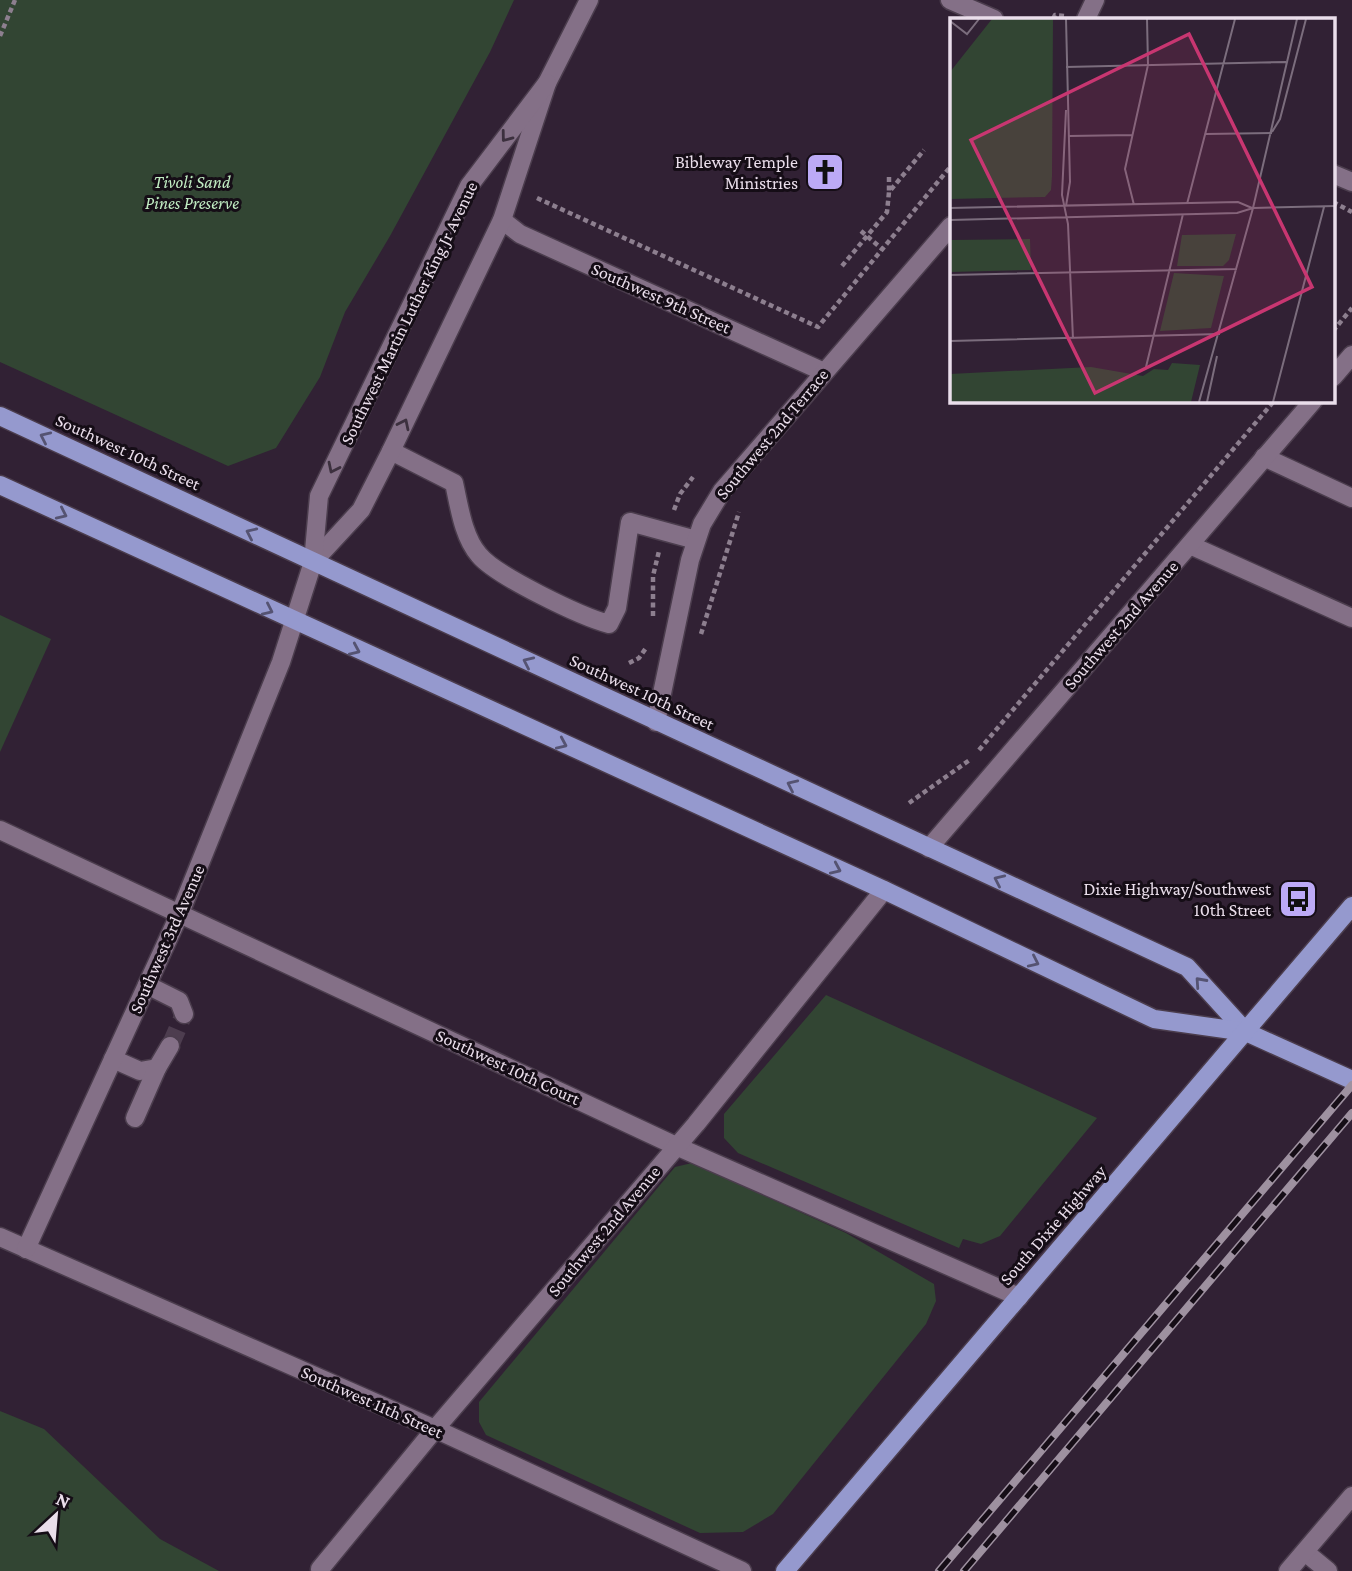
<svg xmlns="http://www.w3.org/2000/svg" width="1352" height="1571" viewBox="0 0 1352 1571" font-family="'Crimson Pro',serif">
	<style>
		.green { fill: #324533 }
		.lines { fill: none; stroke-linecap: round; stroke-linejoin: round }
		.minor-tunnel { stroke: #4d3d4f; stroke-width: 18; stroke-dasharray: 18 9; stroke-linecap: butt }
		.minor-casing { stroke: #4b3d4d; stroke-width: 21 }
		.major-casing { stroke: #4b3d4d; stroke-width: 21 }
		.path { stroke: #8d7f8f; stroke-width: 4.5; stroke-dasharray: 5 3.5; stroke-linecap: butt }
		.minor { stroke: #847087; stroke-width: 18 }
		.major { stroke: #9599ce; stroke-width: 18 }
		.rail-casing { stroke: #9e91a0; stroke-width: 8 }
		.rail { stroke: #150d16; stroke-width: 5; stroke-dasharray: 16; stroke-linecap: butt }
		.oneway { stroke: #3c303e }
		.oneway2 { stroke: #555372 }
		.labels { text-anchor: middle; dominant-baseline: central; stroke-width: 6; stroke-linejoin: round; paint-order: stroke }
		.poi-label { font-size: 18px; fill: #eadeeb; stroke: #150d16; text-anchor: end }
		.park-label { font-size: 18px; font-style: italic; fill: #c1edc3; stroke: #150d16 }
		.street-label { font-size: 18px; fill: #eadeeb; stroke: #150d16 }
		.inset-road { fill: none; stroke: #7b6d7d; stroke-width: 2 }
		.view { fill: #c83671; fill-opacity: 0.15; stroke: #c83671; stroke-width: 3.5 }
		.inset-edge { fill: none; stroke: #eadeeb; stroke-width: 3.5 }
	</style>
	<rect width="100%" height="100%" fill="#312134"/>
	<g class="green">
		<path d="M0 0H514L490 52 390 236 345 312 320 377 276 448 228 466 0 362Z"/>
		<path d="M0 615 51 639 0 752Z"/>
		<path d="M826 995 1097 1118 1000 1236 981 1244 963 1239 959 1248 738 1153 724 1138V1114Z"/>
		<path d="M692 1163 846 1233 934 1284 936 1301 926 1324 773 1514 743 1532 700 1533 486 1435 479 1422V1402L675 1167Z"/>
		<path d="M0 1411 44 1429 160 1539 219 1571H0Z"/>
	</g>
	<g class="lines">
		<path class="minor-tunnel" d="M170 1046 184 1014"/>
		<defs>
			<g id="minor">
				<path d="M950 0 994 19"/>
				<path d="M1086 19 1095 0"/>
				<path d="M1333 174 1352 182"/>
				<path d="M502 220 520 234 824 372"/>
				<path d="M1333 377 1352 355"/>
				<path d="M391 451 454 483C459 505 463 537 479 555 496 576 582 617 609 624L617 608 630 522 696 540"/>
				<path d="M1264 457 1352 498"/>
				<path d="M1190 545 1352 618"/>
				<path d="M313 562 361 510 391 451 502 220 547 83 589 0"/>
				<path d="M656 722 690 560 702 524 722 491 951 226"/>
				<path d="M0 830 676 1146 1019 1297"/>
				<path d="M929 848 1313 401"/>
				<path d="M147 985 179 1001 184 1014"/>
				<path d="M113 1059 140 1071 157 1068 170 1046"/>
				<path d="M135 1118 157 1068"/>
				<path d="M0 1237 435 1429 742 1571"/>
				<path d="M26 1249 180 913 281 662 313 562 319 496 469 186 547 83"/>
				<path d="M1305 1552 1328 1571"/>
				<path d="M320 1569 435 1429 696 1124 884 890"/>
				<path d="M1288 1571 1352 1496"/>
			</g>
			<g id="major">
				<path d="M0 416 1187 967 1246 1032"/>
				<path d="M0 485 884 890 1154 1019 1246 1032 1352 1080"/>
				<path d="M785 1571 1352 906"/>
			</g>
		</defs>
		<use href="#minor" class="minor-casing"/>
		<use href="#major" class="major-casing"/>
		<g class="path">
			<path d="M1053 19 1055 15 1064 16"/>
			<path d="M0 36 15 0"/>
			<path d="M889 177V191"/>
			<path d="M537 198 818 327 951 166"/>
			<path d="M1333 202 1352 212"/>
			<path d="M861 231 882 249"/>
			<path d="M842 266 887 212 889 192 924 150"/>
			<path d="M1333 331 1352 308"/>
			<path d="M674 510 680 494 693 477"/>
			<path d="M653 616V576L659 551"/>
			<path d="M701 634 739 512"/>
			<path d="M629 663 639 658 646 648"/>
			<path d="M979 750 1274 401"/>
			<path d="M909 803 971 759"/>
		</g>
		<use href="#minor" class="minor"/>
		<use href="#major" class="major"/>
		<defs>
			<g id="rail">
				<path d="M939 1571 1352 1085"/>
				<path d="M964 1571 1352 1113"/>
			</g>
		</defs>
		<use href="#rail" class="rail-casing"/>
		<use href="#rail" class="rail"/>
	</g>
	<defs><path id="oneway-chevron" d="M-2-3.5L2.5 0L-2 3.5" fill="none" stroke-width="1.6" stroke-linecap="round" stroke-linejoin="round" transform="scale(1.75)"/></defs>
	<g class="oneway">
		<use href="#oneway-chevron" transform="translate(506 137) rotate(127)"/>
		<use href="#oneway-chevron" transform="translate(404 424) rotate(-64)"/>
		<use href="#oneway-chevron" transform="translate(333 468) rotate(116)"/>
	</g>
	<g class="oneway2">
		<use href="#oneway-chevron" transform="translate(45 437) rotate(-155)"/>
		<use href="#oneway-chevron" transform="translate(62 514) rotate(25)"/>
		<use href="#oneway-chevron" transform="translate(251 533) rotate(-155)"/>
		<use href="#oneway-chevron" transform="translate(268 610) rotate(25)"/>
		<use href="#oneway-chevron" transform="translate(355 650) rotate(24)"/>
		<use href="#oneway-chevron" transform="translate(528 662) rotate(-155)"/>
		<use href="#oneway-chevron" transform="translate(562 744) rotate(24)"/>
		<use href="#oneway-chevron" transform="translate(792 785) rotate(-155)"/>
		<use href="#oneway-chevron" transform="translate(836 869) rotate(24)"/>
		<use href="#oneway-chevron" transform="translate(999 880) rotate(-155)"/>
		<use href="#oneway-chevron" transform="translate(1034 962) rotate(25)"/>
		<use href="#oneway-chevron" transform="translate(1200 982) rotate(-132)"/>
	</g>
	<defs>
		<symbol id="church-square" viewBox="-11 -11 22 22"><rect x="-9" y="-9" width="18" height="18" rx="4" fill="#bcaaf6" stroke="#150d16"/><path d="M-1.2-6h2.4v3.5h3.3v2.4h-3.3V6h-2.4V-.1h-3.3v-2.4h3.3Z" fill="#111"/></symbol>
		<symbol id="bus-square" viewBox="-11 -11 22 22"><rect x="-9" y="-9" width="18" height="18" rx="4" fill="#bcaaf6" stroke="#150d16"/><path d="M-5-6H5V4H4V6H2V4H-2V6H-4V4H-5ZM-3.5-4V0h7V-4ZM-3.5 1.2v1.5H-2V1.2ZM2 1.2v1.5H3.5V1.2Z" fill="#111"/></symbol>
	</defs>
	<g fill-rule="evenodd">
		<use href="#church-square" x="803" y="150" width="44" height="44"/>
		<use href="#bus-square" x="1276" y="877" width="44" height="44"/>
	</g>
	<g class="labels">
		<g class="poi-label">
			<text x="798" y="162">Bibleway Temple<tspan x="798" dy="21">Ministries</tspan></text>
			<text x="1271" y="889">Dixie Highway/Southwest<tspan x="1271" dy="21">10th Street</tspan></text>
		</g>
		<g class="park-label">
			<text x="192" y="182">Tivoli Sand<tspan x="192" dy="21">Pines Preserve</tspan></text>
		</g>
		<g class="street-label">
			<text transform="translate(661 298) rotate(24)">Southwest 9th Street</text>
			<text transform="translate(409 313) rotate(-64)">Southwest Martin Luther King Jr Avenue</text>
			<text transform="translate(772 434) rotate(-50)">Southwest 2nd Terrace</text>
			<text transform="translate(128 452) rotate(25)">Southwest 10th Street</text>
			<text transform="translate(1121 625) rotate(-49)">Southwest 2nd Avenue</text>
			<text transform="translate(642 692) rotate(25)">Southwest 10th Street</text>
			<text transform="translate(167 939) rotate(-66)">Southwest 3rd Avenue</text>
			<text transform="translate(508 1067) rotate(25)">Southwest 10th Court</text>
			<text transform="translate(1053 1225) rotate(-49)">South Dixie Highway</text>
			<text transform="translate(604 1231) rotate(-50)">Southwest 2nd Avenue</text>
			<text transform="translate(372 1402) rotate(24)">Southwest 11th Street</text>
		</g>
	</g>
	<g transform="translate(950 18)">
		<rect width="385" height="385" fill="#312134"/>
		<path d="M42 1H103L102 158 101 172 95 179 0 181V54ZM286 216 279 242 273 248H227L232 217ZM80 221 81 252 0 254V222ZM224 255 274 258 261 310 210 313ZM222 345 250 347 241 384H0V356L141 349 193 358 204 351 218 352Z" fill="#324533"/>
		<path class="inset-road" d="M116 1 120 164 116 188M0 3 17 16 29 1M116 49 336 44M116 92 112 177 118 206 123 321M322 114 330 101 356 1M256 116 322 115M119 118 183 117M237 186 285 1M184 187 175 151 198 47 197 1M0 190 288 184 302 190M0 202 287 195 303 190 385 188M0 257 287 251M0 323 270 316M196 349 233 196M249 384 303 190 347 1M257 384 267 338M323 384 374 189"/>
		<path class="view" d="M239 16 362 269 145 375 21 122Z"/>
		<rect width="385" height="385" class="inset-edge"/>
	</g>
	<g transform="translate(56 1515) rotate(26)" stroke="#150d16" stroke-width="5" paint-order="stroke">
	<path d="M0-5L12 26L0 18L-12 26Z" fill="#eadeeb"/>
	<text y="-10" font-size="19" font-weight="bold" text-anchor="middle" fill="#eadeeb">N</text>
	</g>
</svg>
